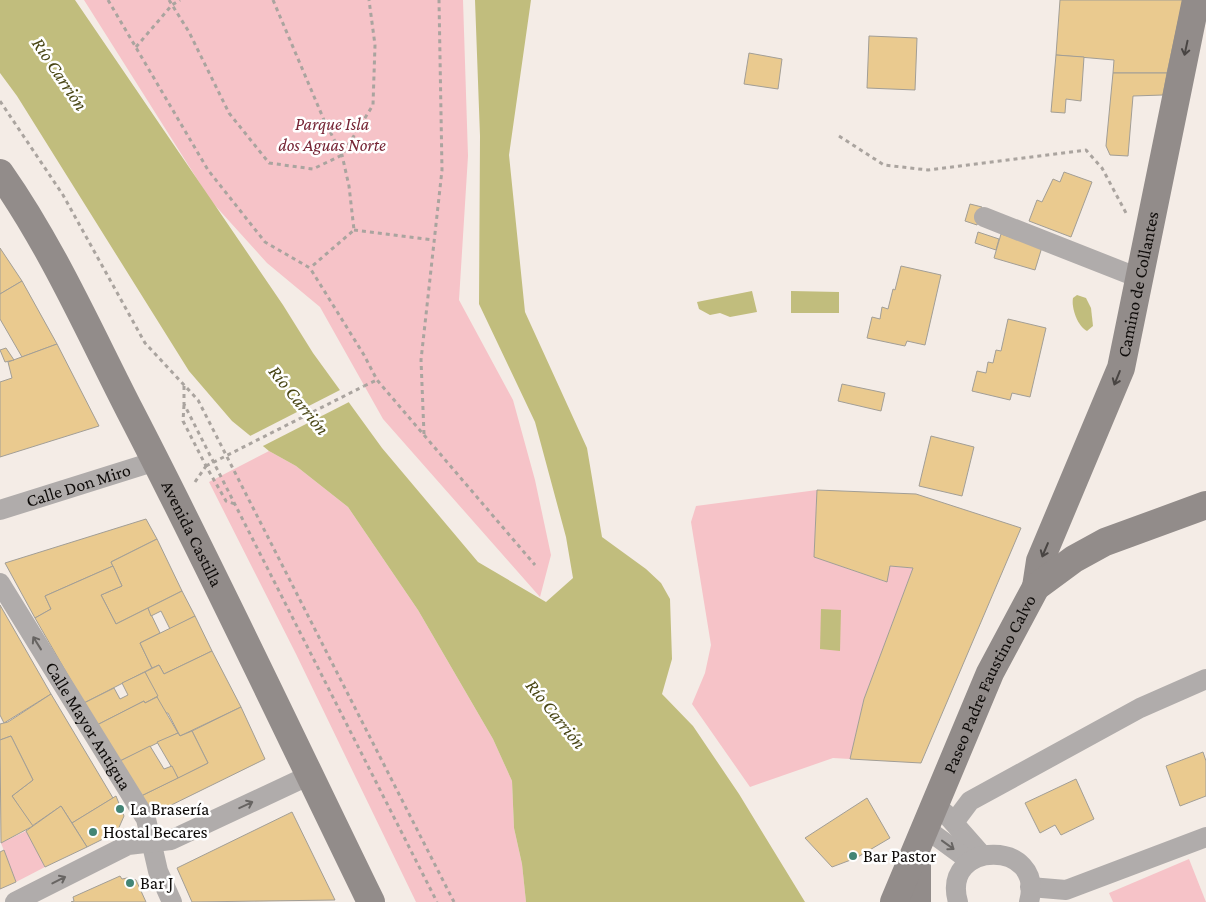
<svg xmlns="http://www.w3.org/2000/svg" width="1206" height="902" viewBox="0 0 1206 902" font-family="'Crimson Pro',serif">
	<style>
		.green { fill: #f6c3c8 }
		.water { fill: #c1bd7d }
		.pier { fill: #f4ece6 }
		.building { fill: #eaca8f; stroke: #a29e96 }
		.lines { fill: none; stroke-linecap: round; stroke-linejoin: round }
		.path { stroke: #aaa49f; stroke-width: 3; stroke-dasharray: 4 4; stroke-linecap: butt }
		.street { stroke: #b0acab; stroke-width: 20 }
		.secondary { stroke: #928c8a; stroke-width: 28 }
		.path-bridge { stroke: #aaa49f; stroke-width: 3; stroke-dasharray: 4 4; stroke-linecap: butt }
		.oneway { stroke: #494543 }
		.oneway2 { stroke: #676462 }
		.poi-dot { fill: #438575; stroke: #fff; stroke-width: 2 }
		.labels { text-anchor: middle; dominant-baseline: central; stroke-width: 5; stroke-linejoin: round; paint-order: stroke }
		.park-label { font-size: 18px; font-style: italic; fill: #762535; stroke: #fff }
		.street-label { font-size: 18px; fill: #0e0b09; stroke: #fff }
		.poi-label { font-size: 18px; fill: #0e0b09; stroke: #fff; text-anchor: start }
		.water-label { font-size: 19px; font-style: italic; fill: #484513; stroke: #fff }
	</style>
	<rect width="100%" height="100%" fill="#f4ece6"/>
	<g class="green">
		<path d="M84 0H463L468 156 459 300 513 400 535 480 551 555 540 597 383 419 320 307 267 263 211 201Z"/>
		<path d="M269 451 296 466 348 507 418 610 493 739 512 781 514 828 522 864 526 902H416L296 654 209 482Z"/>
		<path d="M817 490 814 557 886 582 890 566 913 568 864 699 850 759 833 758 750 787 692 704 705 673 711 645 691 522 696 506Z"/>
		<path d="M26 831 45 867 16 882 1 843Z"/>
		<path d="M1189 859 1206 902H1113L1109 893Z"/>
	</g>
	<g class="water">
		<path d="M0 0H75L283 305 313 353 382 448 478 562 546 602 573 578 566 537 535 422 479 304 480 136 475 0H531L509 155 525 312 587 448 602 537 646 569 661 583 670 599 672 659 662 694 693 726 739 794 805 902H526L522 864 514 828 512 781 493 739 418 610 348 507 296 466 269 451 232 421 189 371 17 96 0 73Z"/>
		<path d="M752 291 757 312 730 317 720 313 710 315 699 309 697 302Z"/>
		<path d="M791 291 839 292V313H791Z"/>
		<path d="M1077 295 1086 298 1091 308 1093 326 1087 331C1078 327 1071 308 1073 298Z"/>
		<path d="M821 609 841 610 840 651 820 649Z"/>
	</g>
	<path class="pier" d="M342 389 351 401 261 447 248 437Z"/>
	<g class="building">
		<path d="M1060 0H1183L1167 73H1113L1114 60 1056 55Z"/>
		<path d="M869 36 917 38 915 90 867 88Z"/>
		<path d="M749 53 782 59 778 89 744 84Z"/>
		<path d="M1056 55 1084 57 1081 101 1066 99 1065 113 1051 112Z"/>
		<path d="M1113 73H1167L1163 95 1133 96 1128 156 1110 155 1106 146Z"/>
		<path d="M1064 172 1092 182 1071 237 1029 221 1037 200 1042 202 1053 179 1060 182Z"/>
		<path d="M970 204 982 207 977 225 965 221Z"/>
		<path d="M978 232 999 239 996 250 975 243Z"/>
		<path d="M1001 234 1042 247 1035 270 994 258Z"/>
		<path d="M0 248 22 281 0 294Z"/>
		<path d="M901 266 941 275 925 345 907 341 905 346 867 338 872 317 880 319 882 307 888 309 893 289 895 290Z"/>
		<path d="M22 281 57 344 22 357 0 319V294Z"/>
		<path d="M1008 319 1046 328 1030 397 1012 393 1010 400 972 391 977 371 986 373 988 362 993 363 996 350 1001 351Z"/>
		<path d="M57 344 99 426 0 457V382L12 378 8 362Z"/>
		<path d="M6 348 14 360 5 362 0 350Z"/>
		<path d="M842 384 885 393 881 411 838 401Z"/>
		<path d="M931 436 974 447 962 496 919 486Z"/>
		<path d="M817 490 916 494 1021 528 921 763 850 759 864 699 913 568 890 566 887 582 814 557Z"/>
		<path d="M146 519 157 539 111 562 113 566 45 596 51 609 35 618 5 563Z"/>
		<path d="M157 539 182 591 116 624 101 595 122 586 111 562Z"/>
		<path d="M113 566 122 586 101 595 116 624 148 608 160 633 140 643 152 668 84 703 35 618 51 609 45 596Z"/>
		<path d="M182 591 195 616 170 629 161 611 151 616 148 608Z"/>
		<path d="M0 605 51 694 4 723 0 715Z"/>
		<path d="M195 616 212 651 164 674 159 665 152 668 140 643Z"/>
		<path d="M212 651 241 707 180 736 168 713H164L145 672 159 665 164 674Z"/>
		<path d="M145 672 158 696 145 703 144 701 97 725 84 703 114 688 120 699 128 695 122 683Z"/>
		<path d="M51 694 113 798 72 823 61 806 32 826 12 796 33 780 11 736 0 740V724L8 722Z"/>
		<path d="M157 697 178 733 120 761 97 725 144 701 145 703Z"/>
		<path d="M241 707 265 759 153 814 141 796 208 763 192 731Z"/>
		<path d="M192 731 208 763 178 778 157 742 178 733 180 736Z"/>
		<path d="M11 736 33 780 12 796 33 826 1 843 0 740Z"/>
		<path d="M150 746 164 769 172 766 178 778 141 796 120 761Z"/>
		<path d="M1203 752 1206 761V796L1180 806 1166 766Z"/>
		<path d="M1076 779 1094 819 1061 835 1055 825 1040 833 1025 803Z"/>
		<path d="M116 796 124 816 117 832 87 847 72 823Z"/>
		<path d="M867 798 890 838 856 858 832 867 805 838Z"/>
		<path d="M61 806 87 847 45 867 26 831Z"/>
		<path d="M292 812 335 900 192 902 177 868Z"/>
		<path d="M4 850 16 882 0 889V852Z"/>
		<path d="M120 876 122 879 127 878 136 880 146 902H71L74 901 73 897Z"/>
	</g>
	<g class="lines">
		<g class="path">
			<path d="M108 0 208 170 265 242 310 268 364 355 377 380 535 565"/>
			<path d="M169 0 189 32 229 113 269 163 313 169 342 155 373 105 375 45 369 0"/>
			<path d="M273 0 324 120 342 155 349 186 354 230 310 268"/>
			<path d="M136 47 172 5 180 0"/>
			<path d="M0 101 63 195 145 343 198 400 454 902"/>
			<path d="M839 136 884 165 928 170 1086 150 1102 168 1126 213"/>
			<path d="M354 230 433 240"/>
			<path d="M184 386V404L437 902"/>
			<path d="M364 386 377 380"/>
			<path d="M184 405 183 421 206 466 226 501 235 504"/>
			<path d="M424 434 421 360 442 170 439 0"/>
			<path d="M195 482 206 466"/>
		</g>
		<g class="street">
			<path d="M984 217 1139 278"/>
			<path id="s1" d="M0 510 156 461"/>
			<path id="s2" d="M0 583 146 819 158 871 172 902"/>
			<path d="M945 813 982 855"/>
			<path d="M955 821 970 801 1140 708 1206 679"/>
			<path d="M925 828 970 861"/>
			<path d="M1030 887 1066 890 1206 837"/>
			<path d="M15 902 128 845 171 840 310 775"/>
			<path d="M958 902C940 840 1046 838 1029 902"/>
		</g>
		<g class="secondary">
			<path id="s3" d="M0 173C52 247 89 331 130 411 214 573 291 738 371 902"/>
			<path id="s4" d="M1036 587 1040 561 1121 368 1196 0"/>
			<path d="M917 859V902"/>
			<path id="s5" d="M894 902 990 673 1036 587 1074 559 1105 542 1206 505"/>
		</g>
		<path class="path-bridge" d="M206 466 364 386"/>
	</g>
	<defs><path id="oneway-shaft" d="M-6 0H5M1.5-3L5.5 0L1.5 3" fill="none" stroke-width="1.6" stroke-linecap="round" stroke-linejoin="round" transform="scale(1.25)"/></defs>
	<g class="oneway">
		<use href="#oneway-shaft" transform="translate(1186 48) rotate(102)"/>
		<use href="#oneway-shaft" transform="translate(1117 378) rotate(112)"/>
		<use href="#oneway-shaft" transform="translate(1045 550) rotate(113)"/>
	</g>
	<g class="oneway2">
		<use href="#oneway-shaft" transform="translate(37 643) rotate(-122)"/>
		<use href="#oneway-shaft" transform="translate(246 805) rotate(-25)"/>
		<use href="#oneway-shaft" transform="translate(948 845) rotate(36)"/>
		<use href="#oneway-shaft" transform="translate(59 880) rotate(-27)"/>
	</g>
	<g class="poi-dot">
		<circle cx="120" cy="809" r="5"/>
		<circle cx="93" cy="832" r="5"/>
		<circle cx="853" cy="856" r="5"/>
		<circle cx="130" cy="883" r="5"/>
	</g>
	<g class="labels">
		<g class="park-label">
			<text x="332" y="124">Parque Isla<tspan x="332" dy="21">dos Aguas Norte</tspan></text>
		</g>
		<g class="street-label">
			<text stroke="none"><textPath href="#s4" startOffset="321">Camino de Collantes</textPath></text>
			<text stroke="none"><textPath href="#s1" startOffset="82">Calle Don Miro</textPath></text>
			<text stroke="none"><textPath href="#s3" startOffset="409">Avenida Castilla</textPath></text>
			<text stroke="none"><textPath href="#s5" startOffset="238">Paseo Padre Faustino Calvo</textPath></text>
			<text stroke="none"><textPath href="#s2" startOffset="168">Calle Mayor Antigua</textPath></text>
		</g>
		<g class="poi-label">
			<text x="130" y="809">La Brasería</text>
			<text x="103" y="832">Hostal Becares</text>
			<text x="863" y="856">Bar Pastor</text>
			<text x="140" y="883">Bar J</text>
		</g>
		<g class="water-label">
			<text transform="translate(60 74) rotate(56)">Río Carrión</text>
			<text transform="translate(299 400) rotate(51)">Río Carrión</text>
			<text transform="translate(556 714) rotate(51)">Río Carrión</text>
		</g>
	</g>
</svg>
